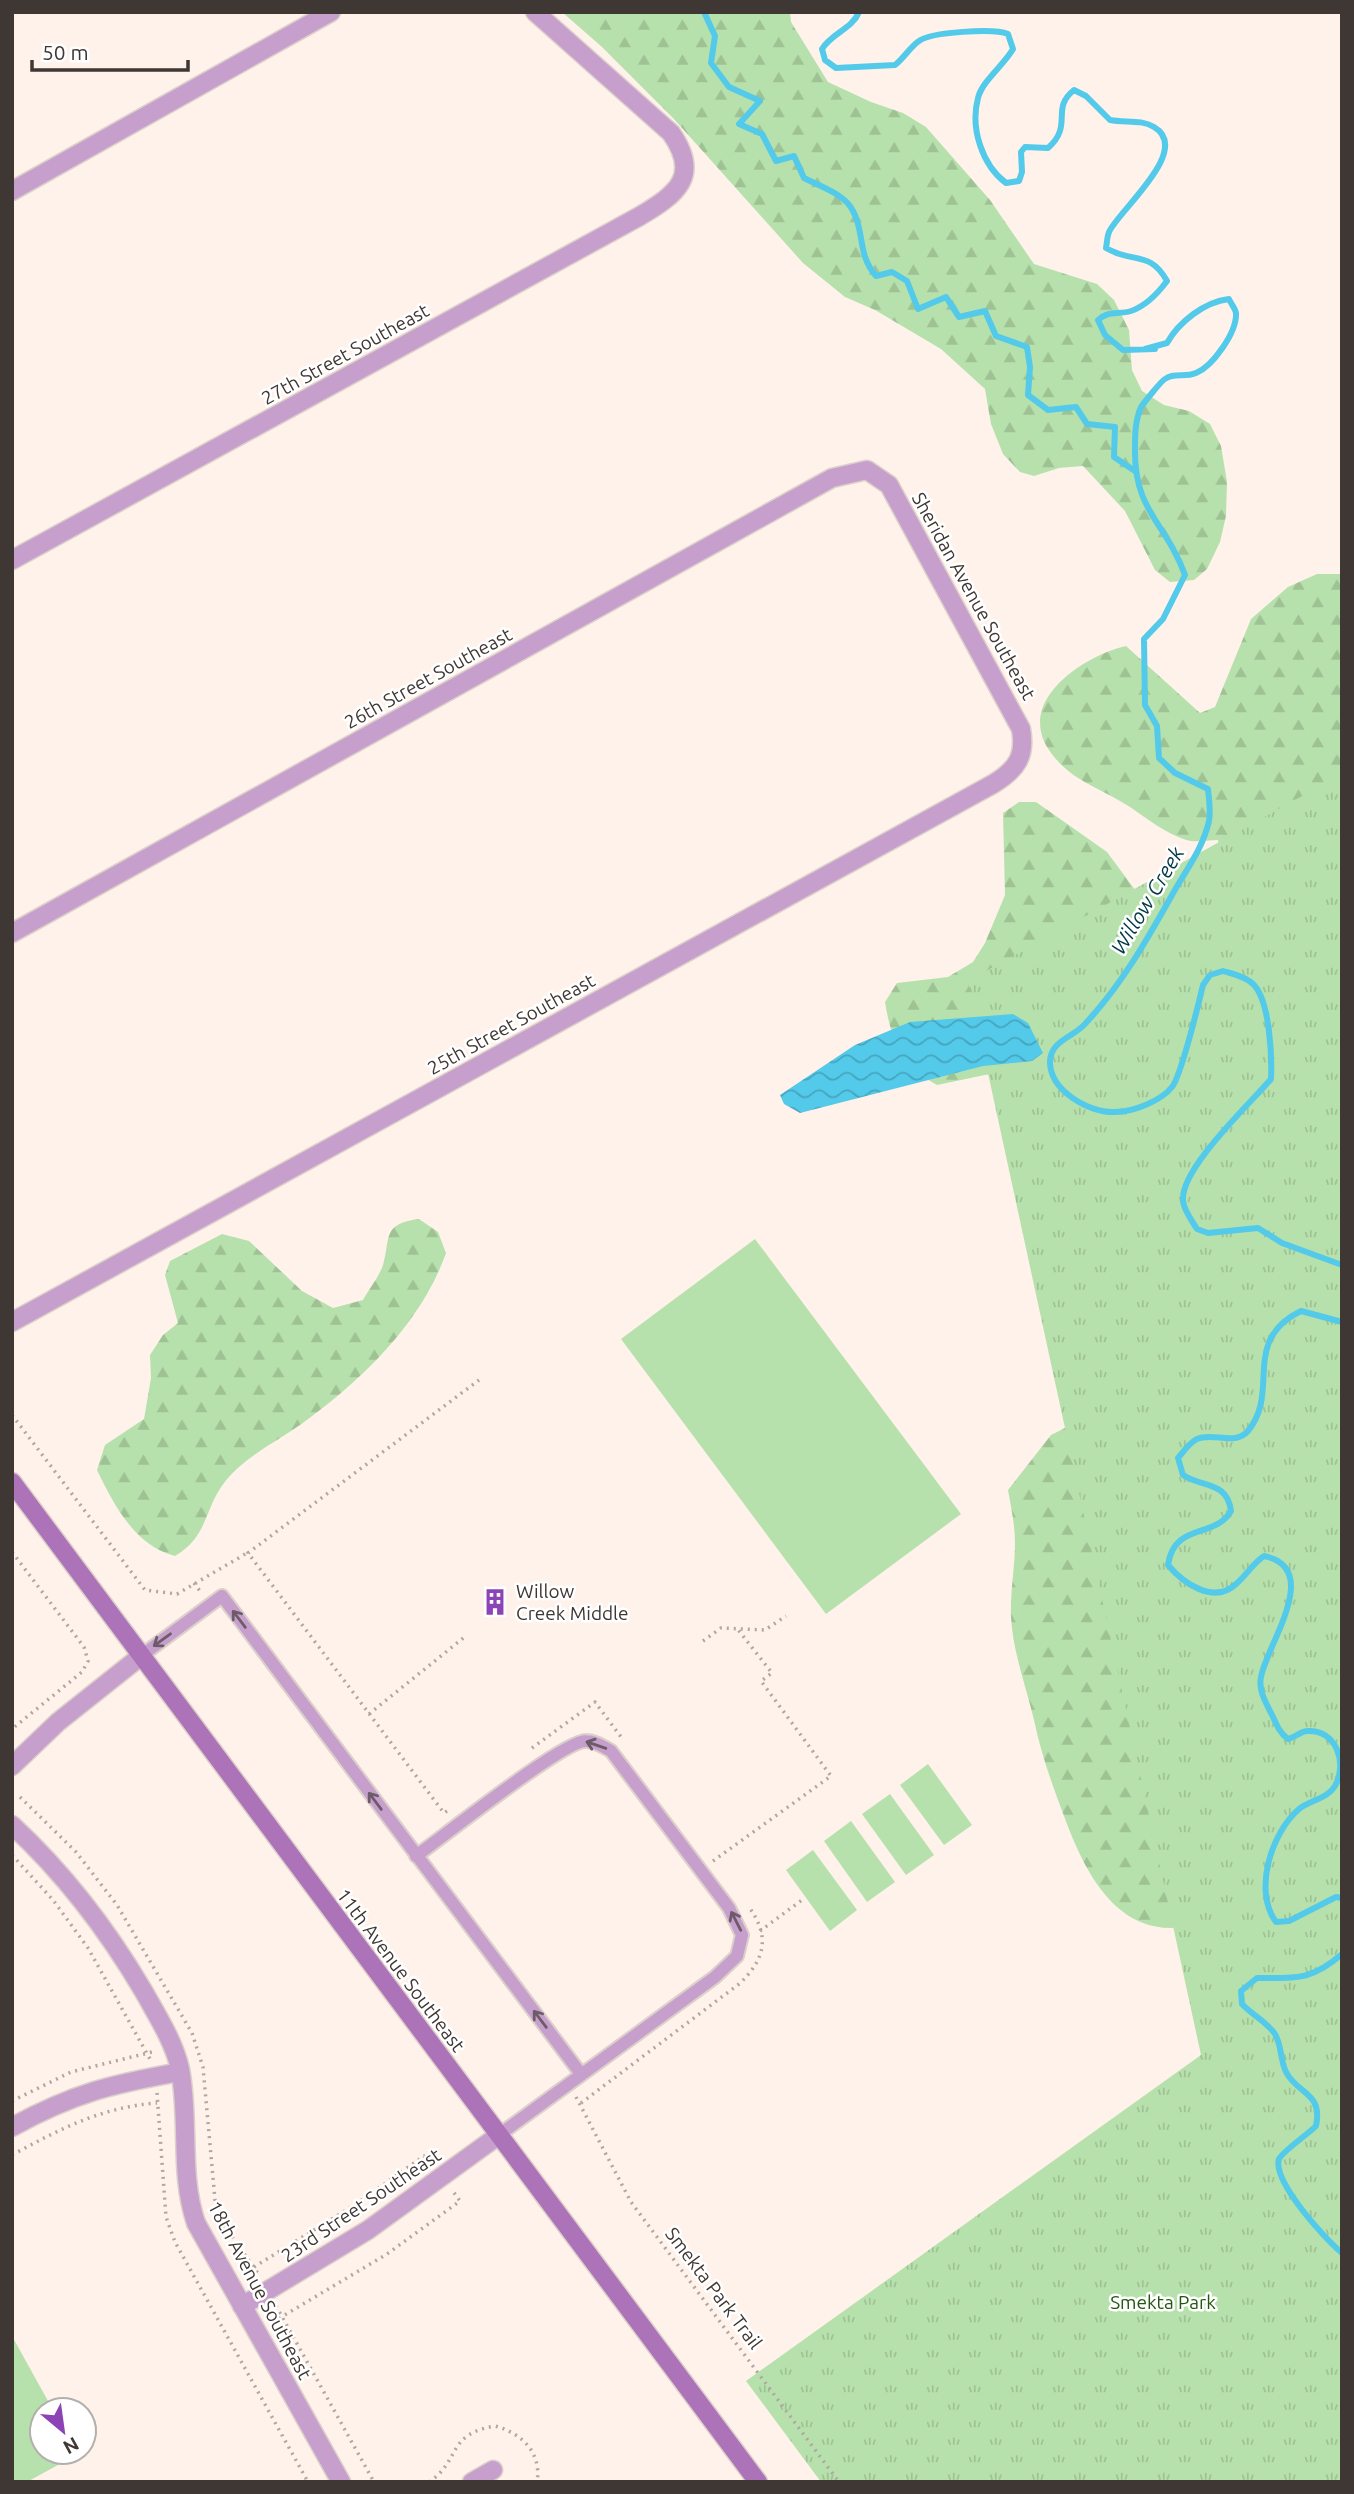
<svg xmlns="http://www.w3.org/2000/svg" width="1354" height="2494" viewBox="0 0 1354 2494" font-family="Ubuntu,sans-serif">
	<style>
		.grass { fill: #b7e1ac }
		.forest { fill: url(#forest-firs) }
		.park { fill: url(#park-tufts) }
		.water { fill: url(#water-waves) }
		.lines { fill: none; stroke-linecap: round; stroke-linejoin: round }
		.stream { stroke: #53caea; stroke-width: 6 }
		.service-casing { stroke: #dcd0ca; stroke-width: 16 }
		.minor-casing { stroke: #dcd0ca; stroke-width: 21 }
		.secondary-casing { stroke: #dcd0ca; stroke-width: 21 }
		.path { stroke: #b1a6a0; stroke-width: 3.5; stroke-dasharray: 2 5; stroke-linecap: butt }
		.service { stroke: #c69fcd; stroke-width: 12 }
		.minor { stroke: #c69fcd; stroke-width: 18 }
		.secondary { stroke: #ad73b8; stroke-width: 18 }
		.oneway { stroke: #6e5b69 }
		.labels { text-anchor: middle; dominant-baseline: central; stroke-width: 5; stroke-linejoin: round; paint-order: stroke }
		.street-label { font-size: 19px; fill: #3f3733; stroke: #fff }
		.poi-label { font-size: 19px; fill: #3f3733; stroke: #fff; text-anchor: start }
		.park-label { font-size: 19px; fill: #225710; stroke: #fff }
		.water-label { font-size: 21px; font-style: italic; fill: #003846; stroke: #fff }
	</style>
	<defs>
		<pattern id="forest-firs" width="22" height="20" patternUnits="userSpaceOnUse" patternTransform="scale(1.75)"><rect width="22" height="20" fill="#b7e1ac"/><path d="M5 1l3.5 6h-7zM16 11l3.5 6h-7z" fill="#9ec294"/></pattern>
		<pattern id="park-tufts" width="24" height="20" patternUnits="userSpaceOnUse" patternTransform="scale(1.75)"><rect width="24" height="20" fill="#b7e1ac"/><path d="M3 7l-1-3M5 7V3M7 7l1-3M15 17l-1-3M17 17v-4M19 17l1-3" fill="none" stroke="#9ec294"/></pattern>
		<pattern id="water-waves" width="16" height="10" patternUnits="userSpaceOnUse" patternTransform="scale(1.75)"><rect width="16" height="10" fill="#53caea"/><path d="M0 5q4-4 8 0t8 0" fill="none" stroke="#46a5be"/></pattern>
	</defs>
	<rect width="100%" height="100%" fill="#fff2eb"/>
	<g class="grass">
		<path d="M755 1239 961 1514 826 1614 621 1339Z"/>
		<path d="M928 1764 972 1825 944 1845 900 1785Z"/>
		<path d="M890 1794 934 1855 906 1875 862 1814Z"/>
		<path d="M851 1821 895 1882 867 1902 824 1841Z"/>
		<path d="M813 1850 857 1910 830 1931 786 1870Z"/>
		<path d="M12 2336 53 2410H42V2452L78 2454 27 2482H12Z"/>
	</g>
	<g class="forest">
		<path d="M562 12H790L791 22 828 82 871 102 903 113 926 127 990 200 1034 264 1097 284 1114 300 1129 330 1132 370 1142 391 1164 405 1189 411 1210 424 1221 446 1227 482 1226 516 1220 542 1207 569 1194 580 1170 582 1155 570 1125 511 1083 466 1059 468 1034 476 1020 472 1003 454 991 424 985 389 941 349 875 310 845 297 803 263 673 118 602 47Z"/>
		<path d="M1317 574H1342V871L1221 867 1218 840C1209 840 1199 842 1191 841 1167 836 1145 816 1125 804 1098 787 1072 781 1051 753 1013 702 1083 656 1126 646L1200 713 1215 707 1251 619 1288 587Z"/>
		<path d="M1019 802H1036L1107 852 1175 944 1004 1071 937 1085C902 1066 891 1040 885 1002L897 983 948 977 973 962 985 943 1005 895 1003 813Z"/>
		<path d="M419 1219 438 1232 446 1253C421 1324 360 1382 300 1425 274 1443 243 1458 224 1483 204 1509 208 1537 175 1556 135 1546 114 1505 97 1470L105 1445 144 1419 151 1378 150 1355 163 1335 178 1323 165 1275 170 1261 222 1234 249 1241 302 1291 333 1308 363 1300C369 1289 379 1277 383 1265 391 1238 381 1224 419 1219Z"/>
		<path d="M1071 1425 1189 1926C1118 1940 1085 1873 1064 1816 1052 1784 1041 1754 1034 1720 1026 1686 1013 1653 1011 1617 1010 1592 1015 1567 1015 1543 1015 1525 1011 1507 1008 1490L1051 1435Z"/>
	</g>
	<path class="park" d="M1342 774V2482H821L746 2381 1201 2055 968 981Z"/>
	<path class="water" d="M1013 1014 1028 1023 1043 1053 1032 1061 983 1066 800 1113 784 1104 780 1095 855 1045 910 1022Z"/>
	<g class="lines">
		<g class="stream">
			<path d="M704 12 715 36 711 63 729 87 760 101 739 124 762 134 776 161 794 156 804 178C819 186 845 194 853 211 865 233 857 254 876 276L892 272 907 281 918 309 946 297 959 317 985 311 996 336 1027 347 1030 367 1028 395 1048 410 1076 407 1087 424 1115 427 1114 457 1135 471"/>
			<path d="M859 12C852 29 832 33 822 49L825 60 836 68 895 65C904 58 910 47 919 41 931 32 994 28 1008 34L1013 49C1004 65 982 81 978 98 970 128 982 165 1006 183L1019 181 1022 172 1021 152 1025 147 1048 148C1074 125 1050 109 1074 90L1086 96 1110 120C1125 123 1141 119 1154 127 1193 150 1118 211 1109 232 1107 237 1107 243 1106 248 1133 264 1150 250 1167 281 1158 293 1146 306 1131 311 1118 315 1108 310 1098 320L1105 335 1123 350 1155 349H1145L1167 343C1179 322 1204 302 1229 299 1231 304 1235 308 1236 313 1237 332 1213 366 1196 373 1185 378 1174 372 1165 379 1162 380 1143 404 1141 407 1135 421 1135 435 1135 449 1134 512 1166 522 1185 575L1163 619 1144 639 1145 705 1157 726 1159 758 1175 773 1208 789C1209 800 1211 811 1209 821 1203 847 1189 866 1176 888 1149 936 1123 984 1084 1025 1073 1037 1050 1041 1050 1062 1050 1090 1088 1113 1115 1112 1133 1112 1161 1101 1172 1087 1181 1076 1199 1002 1203 985L1210 975 1223 971C1233 974 1246 977 1253 984 1270 1000 1272 1057 1271 1079 1249 1105 1181 1168 1183 1200 1183 1209 1192 1221 1197 1229L1208 1233 1258 1228 1282 1243 1342 1265"/>
			<path d="M1342 1322 1301 1311C1240 1341 1281 1391 1248 1431 1235 1446 1213 1432 1197 1439 1190 1442 1183 1452 1178 1458L1183 1475C1203 1488 1227 1481 1231 1511 1215 1539 1174 1522 1168 1565 1183 1583 1214 1605 1236 1584 1247 1575 1252 1564 1264 1556 1324 1568 1266 1646 1261 1677 1258 1692 1267 1704 1273 1717 1277 1726 1280 1733 1288 1739 1295 1737 1302 1731 1307 1731 1336 1729 1348 1763 1335 1786 1327 1799 1310 1800 1299 1809 1271 1833 1253 1891 1276 1922L1289 1921 1336 1897 1342 1898"/>
			<path d="M1342 1954C1311 1981 1295 1978 1257 1978L1241 1991 1242 2004C1251 2014 1268 2023 1275 2034 1282 2046 1280 2060 1286 2072 1298 2095 1323 2092 1316 2126 1308 2134 1282 2152 1279 2159 1272 2181 1325 2239 1342 2253"/>
		</g>
		<defs>
			<g id="service">
				<path d="M141 1656 222 1596 581 2074"/>
				<path d="M416 1856C443 1837 564 1740 586 1741 595 1741 604 1747 611 1751L729 1908 742 1935 737 1956 715 1977 499 2135"/>
			</g>
			<g id="minor">
				<path d="M12 191 331 12"/>
				<path d="M12 560 640 216C677 194 701 176 671 133L535 12"/>
				<path d="M12 933 832 478 867 470 889 485 1021 729C1026 757 1016 770 993 784L12 1322"/>
				<path d="M12 1766 58 1722 141 1656"/>
				<path d="M12 1825C66 1875 107 1929 144 1992 158 2017 174 2042 180 2069 190 2120 179 2173 196 2223L341 2482"/>
				<path d="M12 2127C74 2093 112 2084 180 2072"/>
				<path d="M242 2306 368 2230 499 2135"/>
				<path d="M472 2482 493 2470"/>
			</g>
			<path id="secondary" d="M12 1482 758 2482"/>
		</defs>
		<use href="#service" class="service-casing"/>
		<use href="#minor" class="minor-casing"/>
		<use href="#secondary" class="secondary-casing"/>
		<g class="path">
			<path d="M12 1415 145 1590 177 1594 247 1553"/>
			<path d="M12 1552 84 1647 88 1661 82 1672 12 1729"/>
			<path d="M194 1583 200 1591"/>
			<path d="M703 1641 721 1628 765 1630 786 1616"/>
			<path d="M369 1714 467 1635"/>
			<path d="M532 1748 595 1702 621 1737"/>
			<path d="M20 1797 76 1852 117 1905 192 2033 203 2067 215 2200 222 2222 259 2275"/>
			<path d="M447 1811 444 1813 248 1553 479 1380"/>
			<path d="M12 1855 53 1900 88 1948 150 2059"/>
			<path d="M713 1861 831 1776 761 1681 772 1673 736 1627"/>
			<path d="M760 1931 802 1900"/>
			<path d="M157 2093 166 2217 175 2242 308 2482"/>
			<path d="M576 2097 631 2202 839 2482"/>
			<path d="M12 2101 71 2072 156 2051"/>
			<path d="M581 2103 739 1984C765 1960 771 1936 748 1906"/>
			<path d="M12 2155C60 2129 102 2107 157 2103"/>
			<path d="M254 2267 356 2204 424 2156 429 2162"/>
			<path d="M276 2306 374 2482"/>
			<path d="M273 2322 387 2254 460 2201 452 2190"/>
			<path d="M429 2482C461 2461 446 2434 495 2426 521 2433 542 2452 537 2482"/>
		</g>
		<use href="#service" class="service"/>
		<use href="#minor" class="minor"/>
		<use href="#secondary" class="secondary"/>
	</g>
	<defs><path id="oneway-shaft" d="M-6 0H5M1.5-3L5.5 0L1.5 3" fill="none" stroke-width="1.6" stroke-linecap="round" stroke-linejoin="round" transform="scale(1.75)"/></defs>
	<g class="oneway">
		<use href="#oneway-shaft" transform="translate(239 1619) rotate(-127)"/>
		<use href="#oneway-shaft" transform="translate(162 1640) rotate(144)"/>
		<use href="#oneway-shaft" transform="translate(596 1745) rotate(-161)"/>
		<use href="#oneway-shaft" transform="translate(375 1801) rotate(-127)"/>
		<use href="#oneway-shaft" transform="translate(736 1921) rotate(-117)"/>
		<use href="#oneway-shaft" transform="translate(540 2019) rotate(-127)"/>
	</g>
	<defs>
		<symbol id="building-bare" viewBox="-9 -9 18 18"><path d="M-4-6H4V6H1V3H-1V6H-4ZM-2.5-4.3h1.7v1.8h-1.7ZM.8-4.3h1.7v1.8H.8ZM-2.5-1h1.7V.8h-1.7ZM.8-1h1.7V.8H.8Z" fill="#8c43b5" stroke="#fff" stroke-width="2.5" paint-order="stroke"/></symbol>
	</defs>
	<g fill-rule="evenodd">
		<use href="#building-bare" x="476" y="1583" width="38" height="38"/>
	</g>
	<g class="labels">
		<g class="street-label">
			<text transform="translate(345 354) rotate(-29)">27th Street Southeast</text>
			<text transform="translate(974 596) rotate(61)">Sheridan Avenue Southeast</text>
			<text transform="translate(428 678) rotate(-29)">26th Street Southeast</text>
			<text transform="translate(511 1024) rotate(-29)">25th Street Southeast</text>
			<text transform="translate(401 1970) rotate(53)">11th Avenue Southeast</text>
			<text transform="translate(361 2205) rotate(-34)">23rd Street Southeast</text>
			<text transform="translate(714 2288) rotate(53)">Smekta Park Trail</text>
			<text transform="translate(260 2290) rotate(62)">18th Avenue Southeast</text>
		</g>
		<g class="poi-label">
			<text x="516" y="1591">Willow<tspan x="516" dy="22">Creek Middle</tspan></text>
		</g>
		<g class="park-label">
			<text x="1163" y="2302">Smekta Park</text>
		</g>
		<g class="water-label">
			<text transform="translate(1147 900) rotate(-59)">Willow Creek</text>
		</g>
	</g>
	<rect width="1354" height="2494" fill="none" stroke="#3f3733" stroke-width="28"/>
	<g transform="translate(63 2431) rotate(151)"><circle r="33" fill="#ffffff" stroke="#b2afad" stroke-width="2"/>
	<path d="M0-5L12 26L0 18L-12 26Z" fill="#8c43b5"/>
	<text y="-10" font-size="19" font-weight="bold" text-anchor="middle" fill="#3f3733">N</text>
	</g>
	<path d="M32 60v10h156v-10" fill="none" stroke="#3f3733" stroke-width="3.5"/>
	<text x="42" y="60" font-size="21" fill="#3f3733" stroke="#ffffff" stroke-width="5" paint-order="stroke">50 m</text>
</svg>
